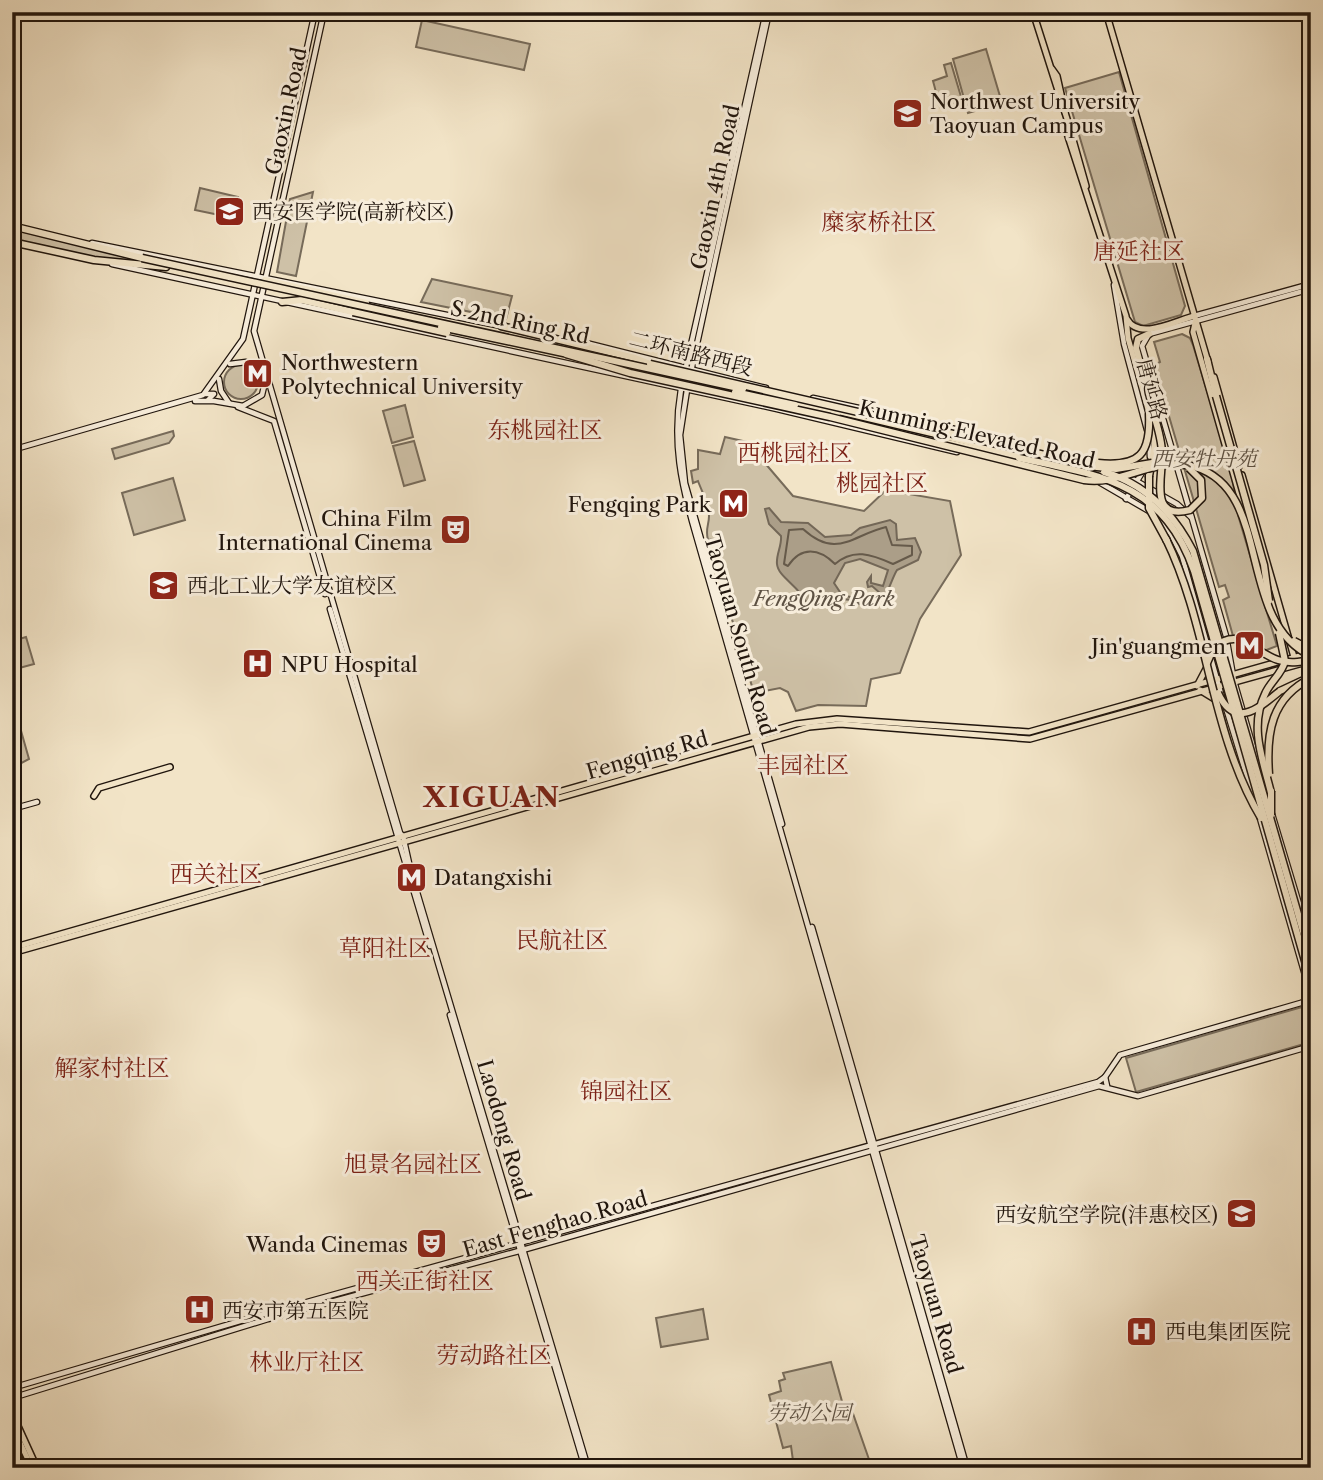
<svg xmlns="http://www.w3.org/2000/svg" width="1323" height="1480" viewBox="0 0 1323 1480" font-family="'Libre Caslon Text','Noto Serif SC',serif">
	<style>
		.green { fill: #cec1a7; stroke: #776b5a; stroke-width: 2 }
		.water { fill: #ab9e88; stroke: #736757; stroke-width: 2; fill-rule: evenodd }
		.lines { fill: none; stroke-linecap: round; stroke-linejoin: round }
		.shore { stroke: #665a4a; stroke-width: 2 }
		.secondary-casing { stroke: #20150d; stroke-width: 7 }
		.primary-casing { stroke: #20150d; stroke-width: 8 }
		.highway-casing { stroke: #20150d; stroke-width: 9 }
		.secondary { stroke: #f7eddb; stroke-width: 4.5 }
		.primary { stroke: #f2e4c7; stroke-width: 5 }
		.highway { stroke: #f2e4c7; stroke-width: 6 }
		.highway-bridge-casing { stroke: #20150d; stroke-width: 9; stroke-linecap: butt }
		.highway-bridge { stroke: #f2e4c7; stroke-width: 6 }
		.labels { text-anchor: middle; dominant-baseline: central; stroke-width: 6; stroke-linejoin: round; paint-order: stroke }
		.poi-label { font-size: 21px; fill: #20150d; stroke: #f7eddb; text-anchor: start }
		.street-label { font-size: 21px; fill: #20150d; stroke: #f7eddb }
		.park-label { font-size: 21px; font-style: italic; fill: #5d5143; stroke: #f7eddb }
		.neighbourhood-label { font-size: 23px; fill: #7a1f14; stroke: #f7eddb }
		.district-label { font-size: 28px; font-weight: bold; letter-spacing: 2px; fill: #7a1f14; stroke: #f7eddb }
	</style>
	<rect width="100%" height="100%" fill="#f2e4c7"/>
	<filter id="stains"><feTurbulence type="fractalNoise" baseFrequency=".00286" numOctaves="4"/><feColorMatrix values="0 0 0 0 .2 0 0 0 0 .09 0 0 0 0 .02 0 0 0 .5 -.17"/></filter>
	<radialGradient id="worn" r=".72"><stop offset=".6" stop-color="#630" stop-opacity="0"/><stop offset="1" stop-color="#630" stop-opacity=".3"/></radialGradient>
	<g class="green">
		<path d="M422 20 530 44 524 70 416 47Z"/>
		<path d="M986 49 1002 103 968 113 953 59Z"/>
		<path d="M951 63 962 100 940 107 933 81 947 76 944 65Z"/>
		<path d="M1119 72 1185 306 1181 315 1143 326 1135 322 1065 88Z"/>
		<path d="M200 188 238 197 234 218 195 210Z"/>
		<path d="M313 192 296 276 277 272 290 199Z"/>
		<path d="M12 229 152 263 97 258 12 240Z"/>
		<path d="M432 279 512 296 506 319 421 302Z"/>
		<path d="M1182 334 1190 338 1193 345 1231 470 1238 515 1277 646 1256 654 1243 633 1233 636 1223 600 1229 597 1225 585 1219 587 1154 365 1160 362 1154 342Z"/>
		<circle cx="241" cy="382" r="17"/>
		<path d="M405 405 413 437 392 443 383 411Z"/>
		<path d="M173 431 174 436 169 443 115 459 112 449Z"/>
		<path d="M725 437 747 442 793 496 864 511 886 490 950 501 961 555 920 619 900 673 871 679 866 706 818 705 796 711 788 692 780 688 754 693 722 586 728 584 715 539 708 540C705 529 709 525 709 516 709 504 702 492 698 481L693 483 691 471 698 469V450L720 454Z"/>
		<path d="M414 441 425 480 404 486 393 446Z"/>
		<path d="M173 478 185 520 134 535 122 493Z"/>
		<path d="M26 637 34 664 12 670V641Z"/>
		<path d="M12 699 29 759 12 768Z"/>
		<path d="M1302 1007 1311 1042 1136 1092 1126 1058Z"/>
		<path d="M703 1309 708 1339 661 1347 656 1318Z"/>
		<path d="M831 1362 843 1405H850L872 1468H794L791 1446 783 1448 769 1395 781 1391 779 1381 785 1379 783 1373Z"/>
	</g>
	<path class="water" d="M769 508 781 522 808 523 825 537 851 535 860 528 890 520 896 524 897 540 915 538 921 552 918 560 897 570C889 583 887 607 866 606 860 606 857 601 851 600 842 598 838 603 829 599L814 606 811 602H806C799 586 778 577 777 564 776 554 782 546 781 536L769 524 765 509ZM860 559 888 570 883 586 871 583V576L867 582 868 587 872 586 880 593 872 602 842 595 834 583 845 563Z"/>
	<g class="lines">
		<path class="shore" d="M886 527 892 545 912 546V555L893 564C871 554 853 548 835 564 819 548 801 546 788 566L784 564 789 530 803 529C837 560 852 535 886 527Z"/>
		<defs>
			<g id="secondary">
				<path d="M324 12 254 331 400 833 403 836 411 872 588 1468"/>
				<path d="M766 12 681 389C672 442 681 484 696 535L963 1468"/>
				<path d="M769 12 687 390 680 435 685 483 782 824"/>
				<path d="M92 243 501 326"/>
				<path d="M112 264 777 409 957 452"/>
				<path d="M1114 285 1124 344 1147 430"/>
				<path d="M1194 316 1311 284"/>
				<path d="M582 342 766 388"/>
				<path d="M230 364 246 362 263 371"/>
				<path d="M219 379 221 391 229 403"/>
				<path d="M205 394H214L208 400"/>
				<path d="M813 398 964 431 981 438"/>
				<path d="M195 401H214L243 406 262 395 266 378"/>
				<path d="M238 407 274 421 325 594"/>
				<path d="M1149 438 1150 457"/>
				<path d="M12 450 203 395 243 339 315 12"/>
				<path d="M1115 469 1177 504 1191 517"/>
				<path d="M1099 482 1149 511"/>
				<path d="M1126 499 1143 471"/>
				<path d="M1158 519 1171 534 1182 556 1222 697"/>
				<path d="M330 609 430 946"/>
				<path d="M1226 708 1254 800"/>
				<path d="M1269 802 1234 681 1226 636 1142 346 1149 334 1311 289"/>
				<path d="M12 809 37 802"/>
				<path d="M1272 814 1311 944"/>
				<path d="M1259 815 1311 996"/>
				<path d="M812 927 967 1468"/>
				<path d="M1304 1001 1311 1019"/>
				<path d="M450 1015 585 1468"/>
				<path d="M1107 1086 1105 1077 1120 1055 1311 1000"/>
				<path d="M12 1388 264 1314 1098 1082 1105 1077"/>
				<path d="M12 1398 268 1319 519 1251 1099 1086 1138 1096 1311 1046"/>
			</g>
			<g id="primary">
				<path d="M1033 12 1068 122 1065 127 1126 316 1128 338 1149 413"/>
				<path d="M1106 12 1208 362"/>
				<path d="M1052 69 1057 76 1065 112"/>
				<path d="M1068 122 1086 186"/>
				<path d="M1127 319C1139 341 1175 321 1194 316"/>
				<path d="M1195 323 1193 332 1246 518"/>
				<path d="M1214 377 1239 466"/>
				<path d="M1242 475 1294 657"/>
				<path d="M1197 686 1207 667"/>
				<path d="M1200 690 1218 701"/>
				<path d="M94 796 99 788 170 767"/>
				<path d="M12 948 796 724 837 719 1029 732 1310 653"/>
				<path d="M12 953 809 727 840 724 1030 739 1303 663"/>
				<path d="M12 1413 37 1468"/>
				<path d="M12 1426 32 1468"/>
				<path d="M12 1443 24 1468"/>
			</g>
			<g id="highway">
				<path d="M12 226 142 258"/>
				<path d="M12 242 94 260 166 267"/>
				<path d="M265 280 366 303"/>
				<path d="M282 302 302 300 353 312"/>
				<path d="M501 326 635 358 650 364"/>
				<path d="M1149 334 1138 339 1136 348 1154 415"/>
				<path d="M1207 359 1216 396"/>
				<path d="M796 401 1021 454"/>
				<path d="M795 405 837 416"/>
				<path d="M943 442 1019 458"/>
				<path d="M1149 476 1155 445 1151 422"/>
				<path d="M1280 691 1310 677"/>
			</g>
		</defs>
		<use href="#secondary" class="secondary-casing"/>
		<use href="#primary" class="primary-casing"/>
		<use href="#highway" class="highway-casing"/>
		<use href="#secondary" class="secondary"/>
		<use href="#primary" class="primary"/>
		<use href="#highway" class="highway"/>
		<defs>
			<g id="highway-bridge">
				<path d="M142 258 743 389"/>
				<path d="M353 312 447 333"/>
				<path d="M441 327 568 354"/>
				<path d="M566 354 630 373 830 417 1084 480C1123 486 1156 455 1195 467 1274 491 1235 620 1311 656"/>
				<path d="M650 364 1097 467 1116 469 1152 463"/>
				<path d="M735 392 795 405"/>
				<path d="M1216 396 1264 565 1269 601"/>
				<path d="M1154 415C1158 428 1162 441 1162 454 1163 477 1148 521 1190 510L1202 498 1201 480 1189 468"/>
				<path d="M1019 458C1100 475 1164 483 1194 571L1311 982"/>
				<path d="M1098 463C1140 467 1151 454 1149 413"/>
				<path d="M1104 472C1146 484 1174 514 1193 551L1311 959"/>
				<path d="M1149 476V508L1167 541"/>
				<path d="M1166 539C1209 627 1210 733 1261 818"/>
				<path d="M1294 641 1311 650"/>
				<path d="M1207 663 1214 647C1241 626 1253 652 1278 660 1289 664 1300 662 1311 660"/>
				<path d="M1218 693C1235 730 1259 708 1280 691"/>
				<path d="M1269 774C1266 733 1271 698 1311 678"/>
				<path d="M1271 791V815"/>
				<path d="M1271 793C1263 760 1249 727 1265 694 1270 682 1282 674 1285 661L1279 633"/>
			</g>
		</defs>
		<use href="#highway-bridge" class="highway-bridge-casing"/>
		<use href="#highway-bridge" class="highway-bridge"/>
	</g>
	<defs>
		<symbol id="university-square" viewBox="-11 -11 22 22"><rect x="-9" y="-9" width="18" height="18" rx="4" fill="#8f2418" stroke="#f7eddb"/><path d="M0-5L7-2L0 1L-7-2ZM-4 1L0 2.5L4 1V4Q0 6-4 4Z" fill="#fff"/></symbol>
		<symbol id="metro-square" viewBox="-11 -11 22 22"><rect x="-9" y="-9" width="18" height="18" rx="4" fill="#8f2418" stroke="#f7eddb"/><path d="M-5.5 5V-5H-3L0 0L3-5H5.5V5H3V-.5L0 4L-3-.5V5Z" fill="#fff"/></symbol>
		<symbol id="theatre-square" viewBox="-11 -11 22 22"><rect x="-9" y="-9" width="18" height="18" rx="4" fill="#8f2418" stroke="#f7eddb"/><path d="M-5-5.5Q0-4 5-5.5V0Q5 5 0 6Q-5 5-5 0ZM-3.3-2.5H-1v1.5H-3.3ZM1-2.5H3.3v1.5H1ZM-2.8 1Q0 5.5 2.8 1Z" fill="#fff"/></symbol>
		<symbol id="hospital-square" viewBox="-11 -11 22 22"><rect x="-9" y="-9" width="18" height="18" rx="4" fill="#8f2418" stroke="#f7eddb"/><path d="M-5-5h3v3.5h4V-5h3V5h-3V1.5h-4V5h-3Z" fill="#fff"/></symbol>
	</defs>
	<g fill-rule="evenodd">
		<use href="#university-square" x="890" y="96" width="35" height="35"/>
		<use href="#university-square" x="212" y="194" width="35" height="35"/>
		<use href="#metro-square" x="240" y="356" width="35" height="35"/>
		<use href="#metro-square" x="716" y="486" width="35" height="35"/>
		<use href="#theatre-square" x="438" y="512" width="35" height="35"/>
		<use href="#university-square" x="146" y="568" width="35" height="35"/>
		<use href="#metro-square" x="1232" y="628" width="35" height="35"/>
		<use href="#hospital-square" x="240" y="646" width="35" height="35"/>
		<use href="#metro-square" x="394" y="860" width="35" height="35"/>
		<use href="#university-square" x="1224" y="1196" width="35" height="35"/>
		<use href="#theatre-square" x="414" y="1226" width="35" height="35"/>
		<use href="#hospital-square" x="182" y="1292" width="35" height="35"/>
		<use href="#hospital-square" x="1124" y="1314" width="35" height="35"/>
	</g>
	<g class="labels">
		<g class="poi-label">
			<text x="930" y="101">Northwest University<tspan x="930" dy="24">Taoyuan Campus</tspan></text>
			<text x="252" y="211">西安医学院(高新校区)</text>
			<text x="281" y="362">Northwestern<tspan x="281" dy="24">Polytechnical University</tspan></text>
			<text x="711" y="504" text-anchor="end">Fengqing Park</text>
			<text x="432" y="518" text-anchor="end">China Film<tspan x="432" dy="24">International Cinema</tspan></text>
			<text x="187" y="585">西北工业大学友谊校区</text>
			<text x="1226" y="646" text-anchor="end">Jin'guangmen</text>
			<text x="281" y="664">NPU Hospital</text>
			<text x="434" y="877">Datangxishi</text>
			<text x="1218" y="1214" text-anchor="end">西安航空学院(沣惠校区)</text>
			<text x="408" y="1244" text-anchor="end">Wanda Cinemas</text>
			<text x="222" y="1310">西安市第五医院</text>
			<text x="1165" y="1331">西电集团医院</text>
		</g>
		<g class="street-label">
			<text transform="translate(286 111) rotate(-78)">Gaoxin Road</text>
			<text transform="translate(715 187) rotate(-78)">Gaoxin 4th Road</text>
			<text transform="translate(520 322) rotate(12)">S 2nd Ring Rd</text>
			<text transform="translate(691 353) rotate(14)">二环南路西段</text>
			<text transform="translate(1152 389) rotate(75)">唐延路</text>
			<text transform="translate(977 434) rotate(13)">Kunming Elevated Road</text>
			<text transform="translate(740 635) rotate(74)">Taoyuan South Road</text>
			<text transform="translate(647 755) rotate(-16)">Fengqing Rd</text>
			<text transform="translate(504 1130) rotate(74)">Laodong Road</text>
			<text transform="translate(555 1224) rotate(-16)">East Fenghao Road</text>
			<text transform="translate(936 1304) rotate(74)">Taoyuan Road</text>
		</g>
		<g class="park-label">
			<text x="1204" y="458">西安牡丹苑</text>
			<text x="824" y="598">FengQing Park</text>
			<text x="809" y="1412">劳动公园</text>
		</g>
		<g class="neighbourhood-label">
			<text x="879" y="222">糜家桥社区</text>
			<text x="1139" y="251">唐延社区</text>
			<text x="545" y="430">东桃园社区</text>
			<text x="795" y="453">西桃园社区</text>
			<text x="882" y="483">桃园社区</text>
			<text x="803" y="765">丰园社区</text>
			<text x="216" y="874">西关社区</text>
			<text x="562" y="940">民航社区</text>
			<text x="385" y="948">草阳社区</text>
			<text x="112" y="1068">解家村社区</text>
			<text x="626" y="1091">锦园社区</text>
			<text x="413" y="1164">旭景名园社区</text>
			<text x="425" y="1281">西关正街社区</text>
			<text x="494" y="1355">劳动路社区</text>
			<text x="307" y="1362">林业厅社区</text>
		</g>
		<g class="district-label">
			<text x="492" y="797">XIGUAN</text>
		</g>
	</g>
	<rect width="1323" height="1480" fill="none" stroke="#f2e4c7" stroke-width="42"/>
	<rect x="14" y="14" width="1295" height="1452" fill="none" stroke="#20150d" stroke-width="3.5"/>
	<rect x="21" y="21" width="1281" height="1438" fill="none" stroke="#20150d" stroke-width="2"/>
	<rect width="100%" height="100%" filter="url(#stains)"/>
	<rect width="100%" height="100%" fill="url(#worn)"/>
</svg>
